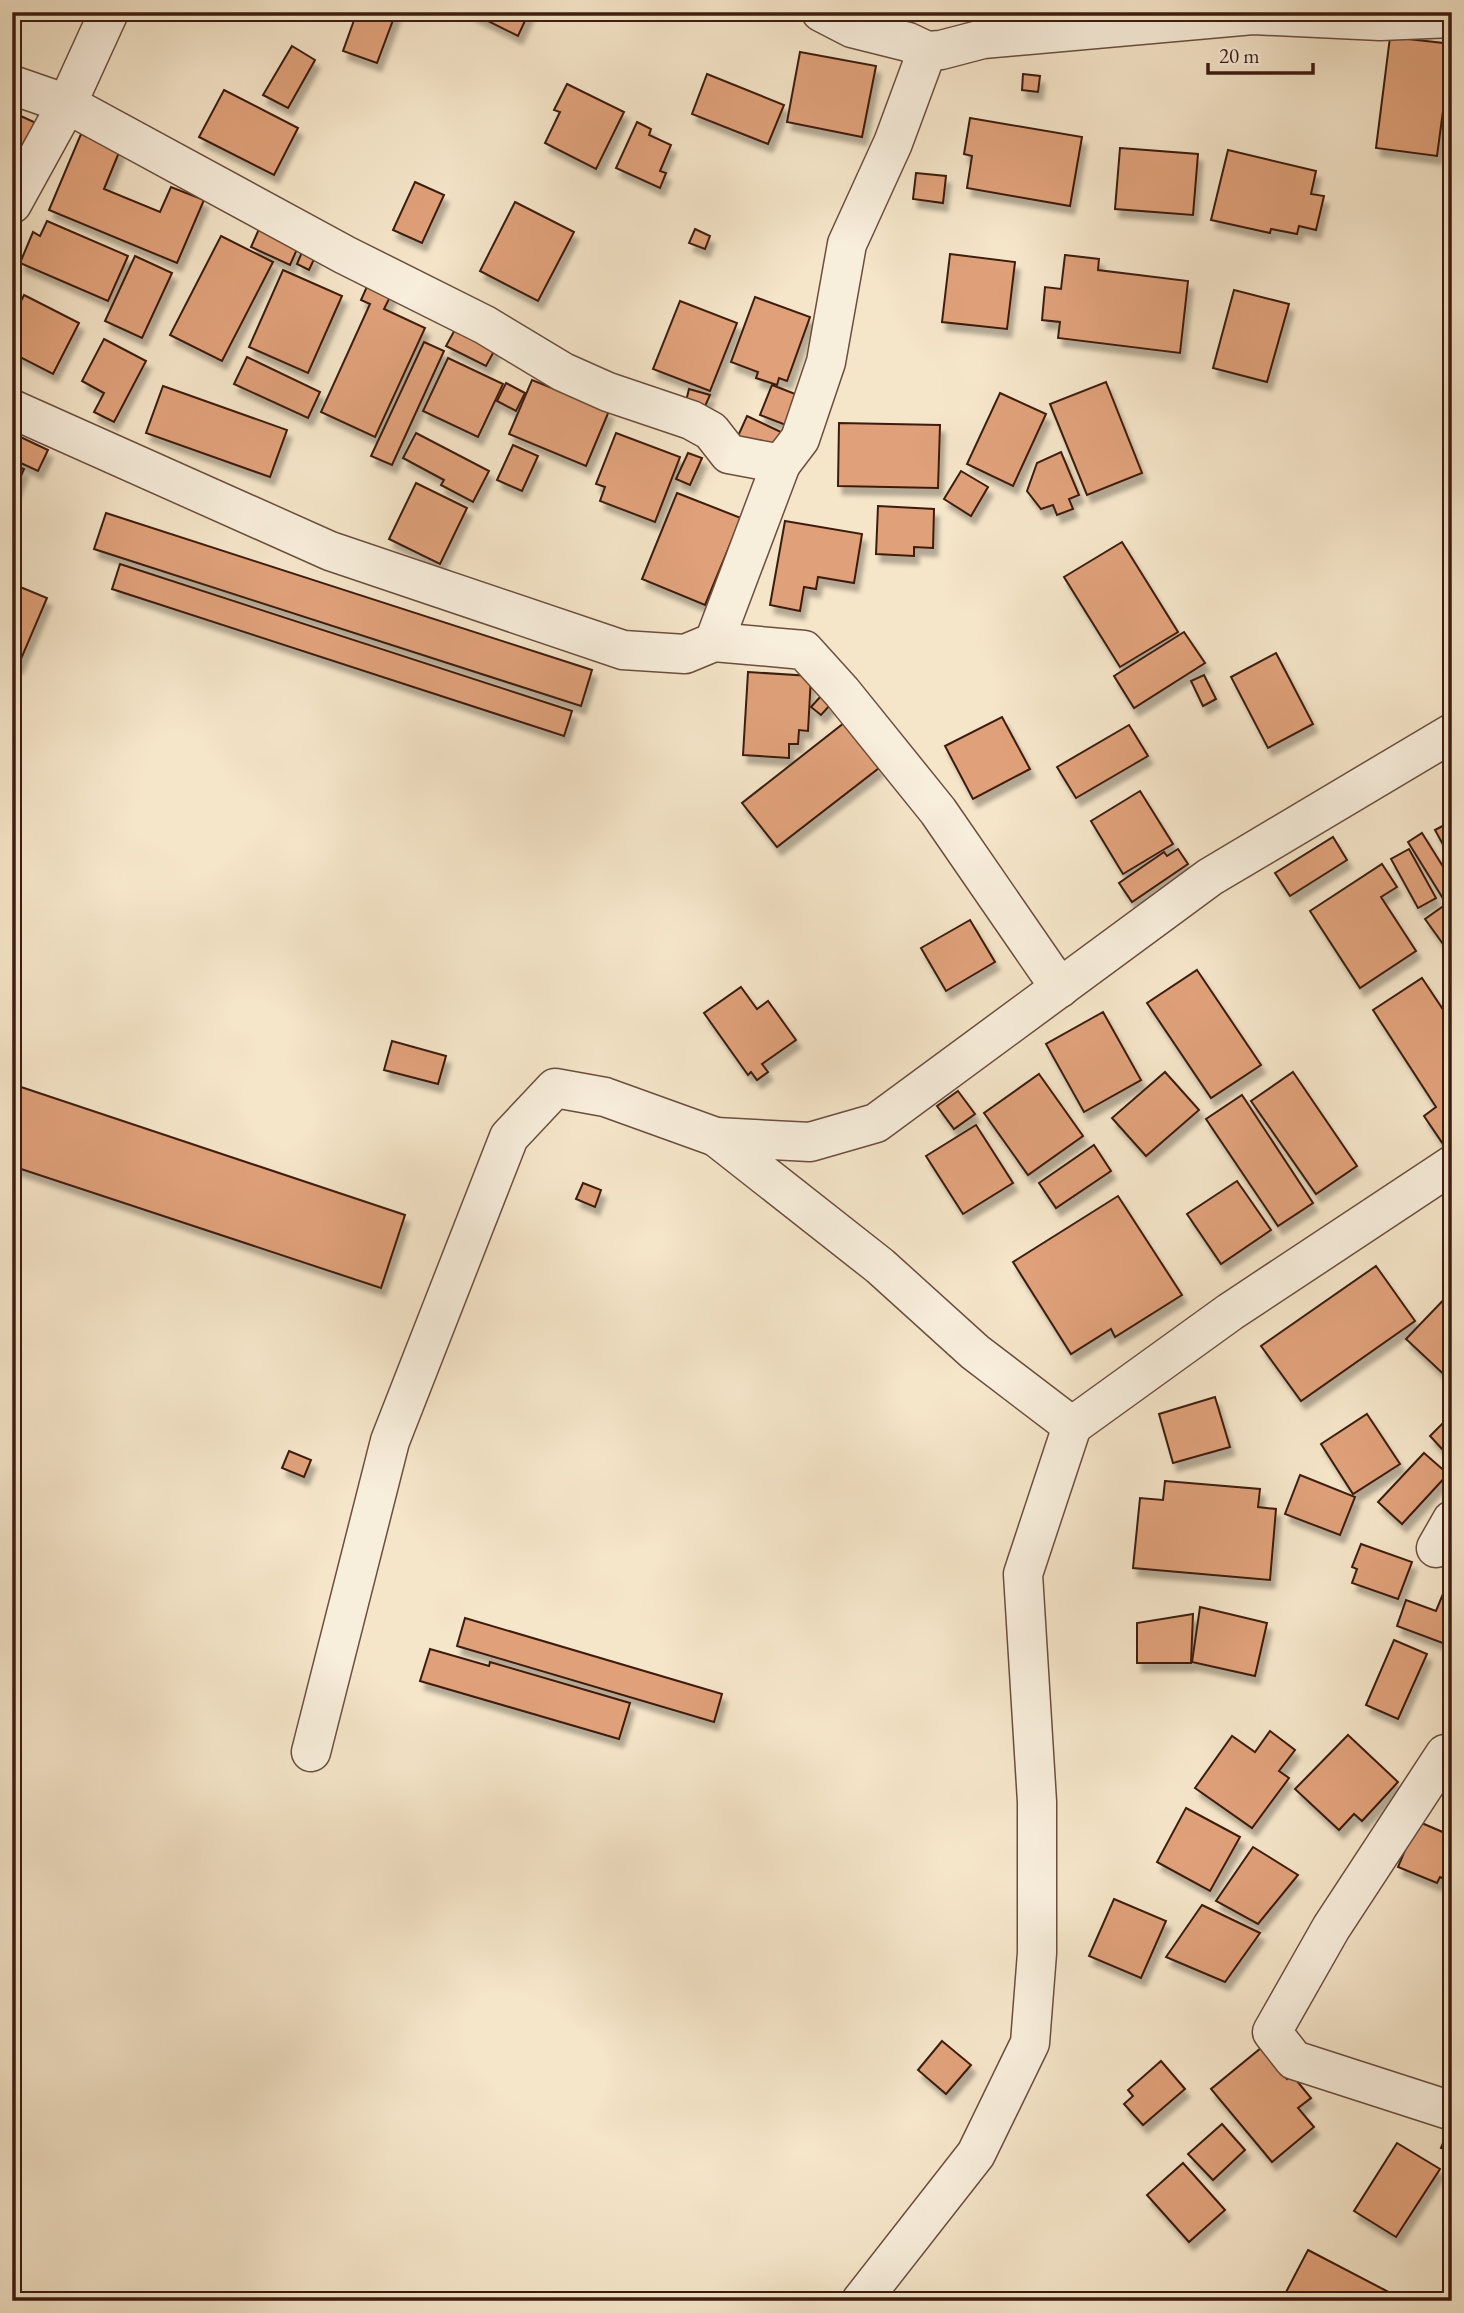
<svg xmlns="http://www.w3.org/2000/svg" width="1464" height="2313" viewBox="0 0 1464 2313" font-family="'EB Garamond',serif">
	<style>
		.building { fill: #e0a17a; stroke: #3d1c0f; stroke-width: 2; filter: url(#shadow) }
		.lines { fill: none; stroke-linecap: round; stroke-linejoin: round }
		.street-casing { stroke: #6b4e3e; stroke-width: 41 }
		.street { stroke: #f8eedc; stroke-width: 38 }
	</style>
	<defs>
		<filter id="shadow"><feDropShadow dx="4.5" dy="8" stdDeviation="2" flood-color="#0004"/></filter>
	</defs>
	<rect width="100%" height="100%" fill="#f5e5c9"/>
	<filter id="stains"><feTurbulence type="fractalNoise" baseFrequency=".00286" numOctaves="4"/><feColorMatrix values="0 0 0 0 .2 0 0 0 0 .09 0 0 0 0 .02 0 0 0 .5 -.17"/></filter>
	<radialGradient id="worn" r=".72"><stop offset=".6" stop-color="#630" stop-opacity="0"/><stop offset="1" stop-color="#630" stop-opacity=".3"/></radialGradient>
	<g class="building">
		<path d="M357 12H396L377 63 343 51Z"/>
		<path d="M470 12H529L518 36Z"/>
		<path d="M1390 37 1452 44 1437 156 1376 148Z"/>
		<path d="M292 46 315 60 288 108 263 95Z"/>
		<path d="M800 52 876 66 862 137 787 122Z"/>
		<path d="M707 74 784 105 768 144 692 114Z"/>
		<path d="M1023 74 1040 76 1038 92 1022 90Z"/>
		<path d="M567 84 624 112 596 169 545 143 560 112 554 110Z"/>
		<path d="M224 90 298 128 274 175 199 137Z"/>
		<path d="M12 112 36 123 12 172Z"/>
		<path d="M970 118 1082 137 1070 206 967 188 972 156 964 154Z"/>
		<path d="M637 122 651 129 649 135 671 145 660 171 666 173 660 188 616 168Z"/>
		<path d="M81 134 120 150 104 189 160 212 171 187 204 200 177 263 49 210Z"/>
		<path d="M1120 148 1198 154 1193 215 1115 209Z"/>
		<path d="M1228 150 1316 171 1311 194 1324 196 1316 230 1299 226 1297 234 1271 229 1270 233 1211 220Z"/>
		<path d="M916 173 946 176 943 203 913 199Z"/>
		<path d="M415 182 444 195 422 243 393 230Z"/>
		<path d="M515 202 574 232 538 301 480 271Z"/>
		<path d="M47 221 128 256 108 301 20 263 33 232 40 236Z"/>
		<path d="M259 229 298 247 290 265 251 247Z"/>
		<path d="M695 229 710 236 705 249 689 243Z"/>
		<path d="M221 236 273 262 222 361 170 335Z"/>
		<path d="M302 252 315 257 309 270 297 264Z"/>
		<path d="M950 254 1015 262 1007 329 942 322Z"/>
		<path d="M1065 255 1099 259 1098 270 1188 281 1180 353 1058 338 1060 322 1042 320 1045 287 1061 289Z"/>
		<path d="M135 256 172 273 142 338 105 321Z"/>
		<path d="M283 270 342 296 308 373 249 347Z"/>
		<path d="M369 282 392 293 384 309 425 328 375 437 321 412 370 304 361 300Z"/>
		<path d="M1234 290 1289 304 1267 382 1213 368Z"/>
		<path d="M24 295 79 323 53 374 12 353V319Z"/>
		<path d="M755 297 810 317 787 381 779 378 777 385 756 378 758 372 731 362Z"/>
		<path d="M680 301 737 323 710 391 653 369Z"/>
		<path d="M458 324 498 344 486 366 446 346Z"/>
		<path d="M104 339 146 361 114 422 94 412 104 393 82 381Z"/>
		<path d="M424 342 444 351 392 465 371 456Z"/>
		<path d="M247 357 320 392 308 418 234 384Z"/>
		<path d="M448 358 503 384 478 437 423 411Z"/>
		<path d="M532 380 609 411 586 466 509 434Z"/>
		<path d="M1106 382 1142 473 1087 495 1050 404Z"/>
		<path d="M506 383 525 393 516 411 497 401Z"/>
		<path d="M772 385 803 397 791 427 760 415Z"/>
		<path d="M163 386 287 430 270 477 146 433Z"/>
		<path d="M689 389 710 395 699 420 684 409Z"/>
		<path d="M1000 393 1046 414 1013 486 967 464Z"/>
		<path d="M747 416 783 433 773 453 738 436Z"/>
		<path d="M839 423 940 425 938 488 838 486Z"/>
		<path d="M12 433 48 450 38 471 12 459Z"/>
		<path d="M416 433 489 471 473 502 441 485 444 480 403 458Z"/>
		<path d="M616 433 680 457 655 522 600 501 605 487 596 484Z"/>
		<path d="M513 445 538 456 522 491 497 480Z"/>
		<path d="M1061 452 1079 495 1069 499 1073 509 1057 515 1053 505 1041 509 1027 491 1037 463Z"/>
		<path d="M688 453 702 458 690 485 676 479Z"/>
		<path d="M12 464 24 469 12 497Z"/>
		<path d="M961 471 988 487 971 516 944 499Z"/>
		<path d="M416 483 467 508 440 564 389 539Z"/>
		<path d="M677 493 741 518 705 605 642 579Z"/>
		<path d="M878 506 934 509 933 548 914 547V556L876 554Z"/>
		<path d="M106 513 592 670 581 706 94 549Z"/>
		<path d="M785 521 862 534 854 583 818 577 816 589 804 587 800 611 770 605Z"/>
		<path d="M1122 542 1178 632 1120 667 1064 577Z"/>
		<path d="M120 564 572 711 564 736 112 589Z"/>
		<path d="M13 584 47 598 18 666 12 663Z"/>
		<path d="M1184 632 1205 663 1134 708 1114 676Z"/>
		<path d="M1276 653 1313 724 1268 748 1231 677Z"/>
		<path d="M748 672 811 676 808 731 799 730 798 744H789V758L743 755Z"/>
		<path d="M1204 675 1216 699 1203 706 1191 681Z"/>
		<path d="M831 685 840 694 821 715 811 707Z"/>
		<path d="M1002 717 1030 769 973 799 945 746Z"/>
		<path d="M844 723 879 768 777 847 742 803Z"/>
		<path d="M1129 725 1148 756 1076 798 1057 767Z"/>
		<path d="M1140 791 1173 844 1123 874 1091 821Z"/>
		<path d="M1452 821V861L1435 830Z"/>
		<path d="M1422 833 1452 881V895L1444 900 1408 842Z"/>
		<path d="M1333 837 1347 860 1290 896 1275 873Z"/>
		<path d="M1178 849 1188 864 1132 902 1119 883 1164 852 1167 856Z"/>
		<path d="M1409 849 1436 898 1418 908 1391 859Z"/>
		<path d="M1382 864 1397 887 1381 897 1416 951 1360 988 1310 911Z"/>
		<path d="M1452 900V938L1443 944 1425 919Z"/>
		<path d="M970 920 995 962 946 991 921 948Z"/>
		<path d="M1197 970 1261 1065 1211 1098 1147 1003Z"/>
		<path d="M1422 978 1452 1023V1138L1443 1144 1424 1116 1436 1107 1373 1010Z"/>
		<path d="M741 987 757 1009 768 1001 796 1040 762 1064 768 1072 757 1080 751 1072 748 1075 704 1013Z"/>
		<path d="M1103 1012 1141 1080 1084 1112 1046 1044Z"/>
		<path d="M392 1041 446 1056 438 1084 384 1070Z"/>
		<path d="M1165 1072 1199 1110 1146 1156 1112 1118Z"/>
		<path d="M1293 1072 1357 1166 1316 1194 1251 1101Z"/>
		<path d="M1039 1074 1083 1136 1028 1175 984 1113Z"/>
		<path d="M12 1084 405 1215 381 1288 12 1166Z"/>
		<path d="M958 1091 975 1114 954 1129 937 1106Z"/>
		<path d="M1242 1095 1313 1203 1278 1226 1206 1119Z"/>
		<path d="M976 1125 1013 1183 963 1214 926 1156Z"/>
		<path d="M1094 1145 1111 1171 1056 1208 1039 1183Z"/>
		<path d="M1237 1181 1271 1230 1221 1264 1187 1214Z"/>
		<path d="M583 1183 601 1190 595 1207 576 1199Z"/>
		<path d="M1118 1196 1182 1295 1115 1337 1111 1329 1071 1354 1013 1262Z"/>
		<path d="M1376 1266 1415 1321 1301 1401 1261 1346Z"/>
		<path d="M1452 1291V1382L1406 1339Z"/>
		<path d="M1215 1397 1230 1447 1173 1463 1159 1414Z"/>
		<path d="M1367 1414 1400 1464 1353 1494 1321 1444Z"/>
		<path d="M1448 1418 1452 1421V1441L1443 1450 1430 1436Z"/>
		<path d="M289 1451 311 1460 304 1477 282 1468Z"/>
		<path d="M1424 1453 1448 1474 1402 1524 1378 1502Z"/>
		<path d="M1300 1475 1355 1497 1340 1535 1285 1514Z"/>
		<path d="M1165 1481 1260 1489 1258 1507 1276 1509 1270 1580 1133 1568 1140 1498 1163 1500Z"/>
		<path d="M1361 1544 1412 1562 1398 1599 1352 1583 1357 1569 1352 1567Z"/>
		<path d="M1445 1589 1452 1591V1635L1448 1645 1397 1626 1406 1600 1436 1611Z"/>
		<path d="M1200 1607 1267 1623 1255 1676 1192 1662Z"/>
		<path d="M1193 1614 1191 1663H1137V1623Z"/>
		<path d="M465 1618 722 1694 714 1722 457 1646Z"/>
		<path d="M1394 1640 1427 1654 1398 1719 1366 1705Z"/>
		<path d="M430 1649 489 1666 490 1662 630 1703 619 1739 420 1681Z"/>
		<path d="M1270 1731 1295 1750 1279 1771 1289 1778 1252 1828 1195 1788 1232 1736 1255 1752Z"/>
		<path d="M1348 1735 1398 1782 1362 1821 1354 1814 1339 1830 1295 1789Z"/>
		<path d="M1186 1808 1240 1837 1210 1891 1157 1862Z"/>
		<path d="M1417 1821 1452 1836V1882L1440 1877 1437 1883 1398 1867Z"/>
		<path d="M1253 1847 1298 1875 1258 1924 1216 1901Z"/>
		<path d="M1114 1899 1166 1921 1141 1978 1089 1956Z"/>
		<path d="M1202 1905 1260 1933 1225 1982 1166 1957Z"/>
		<path d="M942 2041 971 2065 946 2094 918 2070Z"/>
		<path d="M1261 2048 1287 2079 1292 2075 1311 2098 1298 2108 1314 2127 1272 2162 1211 2089Z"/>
		<path d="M1161 2061 1185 2089 1143 2125 1124 2104 1133 2096 1128 2090Z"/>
		<path d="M1222 2124 1245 2150 1213 2180 1188 2154Z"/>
		<path d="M1448 2131 1452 2132V2152L1441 2148Z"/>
		<path d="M1397 2143 1440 2169 1396 2237 1354 2211Z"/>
		<path d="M1183 2163 1225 2210 1189 2242 1147 2195Z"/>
		<path d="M1308 2250 1402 2299 1401 2301H1298L1285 2294Z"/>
		<path d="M1452 2279V2301H1437Z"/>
	</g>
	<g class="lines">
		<defs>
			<g id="street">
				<path d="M821 12 852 28 908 42 927 51 941 50 983 39 1253 15 1380 21 1452 18"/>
				<path d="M12 85 67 104 345 255 485 325 563 372 608 392 691 420 711 431 729 454 781 464 800 439 826 362 847 244 893 143 927 51"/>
				<path d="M12 204 67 104 109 12"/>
				<path d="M12 409 330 551 623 650 685 654 714 642 804 650 842 692 938 811 1060 988"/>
				<path d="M714 642 781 464"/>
				<path d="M1072 1426 975 1352 880 1266 716 1137 810 1142 876 1123 1210 877 1452 733"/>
				<path d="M1436 1548 1452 1520"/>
				<path d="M311 1752 390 1441 509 1137 555 1088 605 1097 716 1137"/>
				<path d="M1452 1755 1445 1754 1331 1928 1272 2032 1294 2060 1452 2111"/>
				<path d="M861 2301 976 2154 1030 2043 1037 1953V1802L1023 1574 1072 1426 1230 1312 1452 1165"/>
			</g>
		</defs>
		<use href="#street" class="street-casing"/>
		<use href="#street" class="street"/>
	</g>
	<rect width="1464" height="2313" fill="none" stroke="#f5e5c9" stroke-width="42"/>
	<rect x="14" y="14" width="1436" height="2285" fill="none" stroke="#3d1c0f" stroke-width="3.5"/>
	<rect x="21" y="21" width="1422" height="2271" fill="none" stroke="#3d1c0f" stroke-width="2"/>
	<path d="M1208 63v10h105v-10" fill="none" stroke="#3d1c0f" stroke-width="3.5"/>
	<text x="1219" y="63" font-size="21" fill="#3d1c0f" stroke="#f8eedc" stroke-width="5" paint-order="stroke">20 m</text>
	<rect width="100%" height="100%" filter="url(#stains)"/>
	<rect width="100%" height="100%" fill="url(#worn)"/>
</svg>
